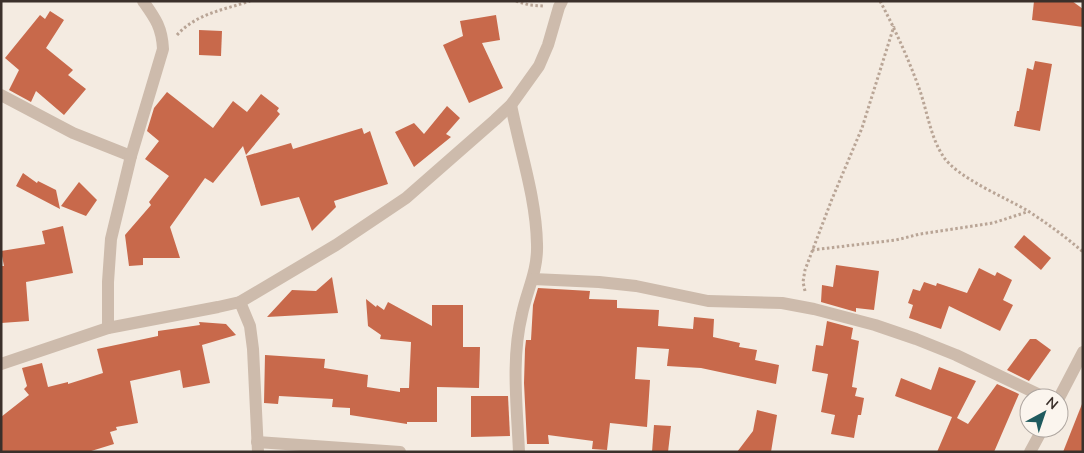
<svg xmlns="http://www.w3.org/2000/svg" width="1084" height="453" viewBox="0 0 1084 453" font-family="Mulish,sans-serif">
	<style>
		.building { fill: #c8694b }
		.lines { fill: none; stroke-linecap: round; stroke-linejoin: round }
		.path { stroke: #b9a596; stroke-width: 3; stroke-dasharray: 2.5 2.5; stroke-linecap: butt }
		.minor { stroke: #cdbbac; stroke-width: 12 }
	</style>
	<rect width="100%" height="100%" fill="#f4ebe1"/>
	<g class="building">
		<path d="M1034 1H1072L1083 9V27L1032 20Z"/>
		<path d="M50 11 64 20 46 48 73 70 68 75 86 89 64 115 36 91 31 102 9 90 19 70 5 58 40 15 45 19Z"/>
		<path d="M496 15 500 40 482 43 503 88 469 103 443 45 463 36 460 21Z"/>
		<path d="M199 30 222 31 221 56 199 55Z"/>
		<path d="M1035 61 1052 64 1040 131 1014 126 1017 111H1019L1027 68 1033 70Z"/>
		<path d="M167 92 213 128 233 101 247 112 261 94 279 108 277 111 280 114 246 155 243 146 213 183 205 178 170 227 180 258H143V265L129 266 125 235 151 205 149 202 169 176 145 159 159 141 147 131 154 108Z"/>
		<path d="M447 106 460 118 446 134 451 137 414 167 395 132 414 123 424 134Z"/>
		<path d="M362 128 364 134 370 131 388 184 334 201 336 207 312 231 299 197 261 206 246 156 291 143 293 149Z"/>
		<path d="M23 173 37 183 38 181 56 190 60 209 16 186Z"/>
		<path d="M79 182 97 200 86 216 61 206Z"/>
		<path d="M63 226 73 273 26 282 29 321 1 323V266H4L1 251 45 244 42 231Z"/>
		<path d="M1024 235 1051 258 1041 270 1014 247Z"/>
		<path d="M836 265 879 271 874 310 856 308V312L821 302 822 285 833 287Z"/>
		<path d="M979 268 995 276 997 272 1012 280 1003 300 1013 305 1000 331 949 306 941 329 909 318 913 305 908 303 913 289 920 291 924 282 936 286 937 283 967 293Z"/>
		<path d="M332 277 338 313 267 317 292 290 316 291Z"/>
		<path d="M538 288 590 291 589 299 617 300V308L659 310 658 326 693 329 694 317 714 319 713 337 740 343 739 347 757 350 755 360 779 365 776 384 701 368 667 366 669 349 637 347 635 379 650 380 647 427 610 423 607 450 592 449 593 441 548 435 549 444H527L524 383 525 349 526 340H531L533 305Z"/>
		<path d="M366 299 376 307 377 305 384 310 388 302 432 326V305H463V347H480L479 388 437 387V422H407V424L350 415V408L332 407 333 399 279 396 278 404 264 403 265 355 325 359 324 368 368 375 367 387 400 392V388H409L411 342 380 339 381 335 368 326Z"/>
		<path d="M827 321 853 328 851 339 859 341 852 387 857 388 855 396 864 398 861 415H858L854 438 831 434 835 415 821 412 828 374 812 371 816 345 823 346Z"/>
		<path d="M199 322 226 324 236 335 202 345 210 383 183 388 180 370 130 381 138 423 116 427 117 430 110 432 114 444 88 452H1V417L29 395 24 389 27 386 22 368 42 363 48 387 68 382V384L103 373 97 349 158 336V331L200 325Z"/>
		<path d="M1030 339H1036L1051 350 1029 381 1007 370Z"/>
		<path d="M939 367 976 381 957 418 968 424 997 384 1019 394 994 452H937L952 417 895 396 901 378 931 390Z"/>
		<path d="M471 396H508L510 436 471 437Z"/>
		<path d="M1082 404 1083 452H1063Z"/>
		<path d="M757 410 777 415 771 452H737L753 431Z"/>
		<path d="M654 425 671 426 668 452H652Z"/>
	</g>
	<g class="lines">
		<g class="path">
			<path d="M516 1 529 5 543 6"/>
			<path d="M880 1C895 29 908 58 919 88 927 110 930 136 943 156 957 178 1005 197 1028 211 1048 224 1066 237 1083 252"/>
			<path d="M177 35C197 13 224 10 250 1"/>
			<path d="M812 250 896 240 920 234 993 223 1027 212"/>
			<path d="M805 291 803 282 805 270 832 199 862 128 894 26"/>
		</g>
		<g class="minor">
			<path d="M1 95 73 133 131 156"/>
			<path d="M511 105C520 151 536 197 537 244 538 271 527 290 522 314 511 359 517 406 519 452"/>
			<path d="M533 279 599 282 636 286 708 301 782 303 814 309 875 325 916 339 956 355 1046 398"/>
			<path d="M240 302 250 326 253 349 258 452"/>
			<path d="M108 328V282L111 239 131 156 163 49C162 27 155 18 143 1"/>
			<path d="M1 364 108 328 218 307 240 302 336 245 406 198 495 120 511 105 539 66 548 45 559 7 562 1"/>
			<path d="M1059 398 1083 352"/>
			<path d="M257 442 400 452"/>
			<path d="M1030 452 1043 428"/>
		</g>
	</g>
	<rect width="1084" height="453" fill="none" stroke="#3b302b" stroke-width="5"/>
	<g transform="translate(1044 413) rotate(40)"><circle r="24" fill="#fbf5ee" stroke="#aea6a0"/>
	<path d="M0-4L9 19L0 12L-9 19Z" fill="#1f5a5e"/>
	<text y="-8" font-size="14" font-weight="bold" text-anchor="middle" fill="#3b302b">N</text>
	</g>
</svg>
